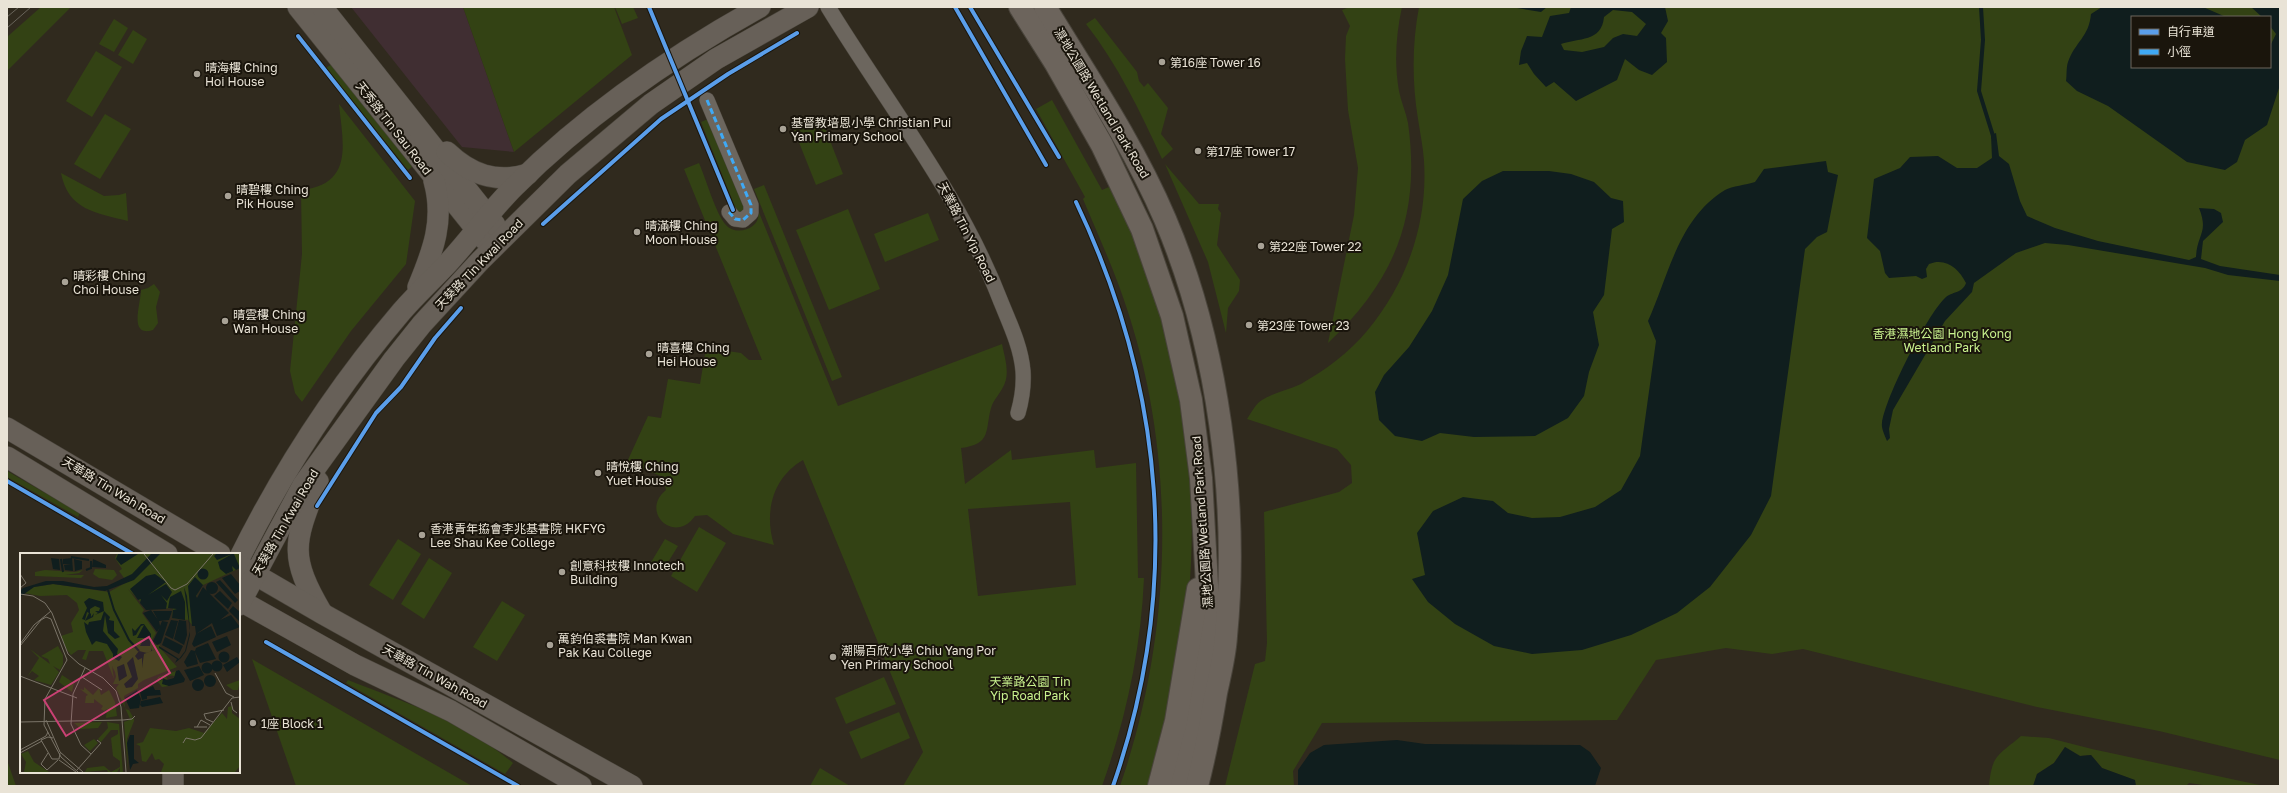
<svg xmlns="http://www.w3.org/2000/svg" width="2287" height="793" viewBox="0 0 2287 793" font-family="'Golos Text','Noto Sans TC',sans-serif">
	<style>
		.commercial { fill: #402e32 }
		.green { fill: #334214; fill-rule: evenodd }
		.water { fill: #101e1e; fill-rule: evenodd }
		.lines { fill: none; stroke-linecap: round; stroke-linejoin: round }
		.stream { stroke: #101e1e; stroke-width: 4 }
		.street-casing { stroke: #49443b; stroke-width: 16 }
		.secondary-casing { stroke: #49443b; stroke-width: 22 }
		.primary-casing { stroke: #49443b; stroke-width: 24 }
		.street { stroke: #6c665e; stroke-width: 15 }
		.secondary { stroke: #676058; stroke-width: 21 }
		.primary { stroke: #6c645c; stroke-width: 22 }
		.tram { stroke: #68645a; stroke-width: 1 }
		.quiet { stroke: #3fa9f5; stroke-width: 3; stroke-dasharray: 6 3; stroke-linecap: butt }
		.cycleway-casing { stroke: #1a150c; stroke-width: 6 }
		.cycleway { stroke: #5a9eea; stroke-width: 4 }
		.poi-dot { fill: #a8a296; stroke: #1a150c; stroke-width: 1.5 }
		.labels { text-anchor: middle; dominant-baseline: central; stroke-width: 4; stroke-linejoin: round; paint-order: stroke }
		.poi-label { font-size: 12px; fill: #e9e3d6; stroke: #1a150c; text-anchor: start }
		.street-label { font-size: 12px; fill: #e9e3d6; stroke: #1a150c }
		.park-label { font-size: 12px; fill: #c9f28e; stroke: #1a150c }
		.inset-river { fill: none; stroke: #101e1e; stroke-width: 2 }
		.inset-road { fill: none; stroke: #7a7468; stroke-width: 1 }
		.view { fill: #ca4174; fill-opacity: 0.15; stroke: #ca4174; stroke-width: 2 }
		.inset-edge { fill: none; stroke: #e9e3d6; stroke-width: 2 }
	</style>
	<rect width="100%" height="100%" fill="#302a1e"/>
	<path class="commercial" d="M351 7H463L514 152 462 147Z"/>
	<g class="green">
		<path d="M41 7H71L7 71V37Z"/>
		<path d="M463 7H614L632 55 514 152Z"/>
		<path d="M615 7H633L638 18 622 24Z"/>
		<path d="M1350 7H1402C1396 34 1394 63 1399 91 1401 102 1406 112 1408 123 1421 215 1395 280 1328 343L1354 215 1358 168 1348 110 1345 59 1346 36 1350 26 1342 10Z"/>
		<path d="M1419 7H2280V760L2159 731 2037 707 1803 649 1772 654 1726 648 1656 660 1617 720 1322 723 1293 771 1294 786H1225L1255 664 1265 661 1267 643 1264 512 1339 492 1352 483 1351 465 1337 449 1247 419C1251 413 1256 403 1262 400 1273 393 1288 390 1301 384 1325 370 1349 353 1367 331 1407 283 1428 223 1424 161 1423 146 1420 133 1418 119 1412 82 1412 44 1419 7ZM2132 17H2270V67H2132Z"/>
		<path d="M1095 18 1137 72 1139 81 1144 87 1148 83 1168 108 1161 134 1173 149 1162 159C1140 111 1118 65 1086 24Z"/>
		<path d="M114 19 128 28 114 52 99 44Z"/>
		<path d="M133 30 147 39 133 64 118 55Z"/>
		<path d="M96 51 122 67 92 117 66 101Z"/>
		<path d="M332 64 413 166 408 170 326 68Z"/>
		<path d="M1052 100 1102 190 1109 187C1117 202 1126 218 1133 234 1186 365 1207 517 1180 656 1172 700 1160 743 1149 786H1120C1175 627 1178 445 1119 286 1108 256 1095 228 1083 199L1085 197 1036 109Z"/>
		<path d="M339 104 415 201 406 264 351 331 302 402 295 393 290 371 302 254 301 190C354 184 343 144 339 104Z"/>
		<path d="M105 114 131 129 100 179 74 164Z"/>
		<path d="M708 119 745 209 741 213 737 212 701 122Z"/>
		<path d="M822 120 843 174 816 185 794 130Z"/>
		<path d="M699 163C706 179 715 211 725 224 736 238 763 228 758 210L838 406 1002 344C1005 359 1011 375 1002 389 998 396 993 401 991 408 985 430 992 444 961 448L965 484 1011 450 1012 460 1094 450 1096 468 1136 463 1138 578H1144C1141 649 1126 719 1102 786H903L923 752 803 460C772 478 764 513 774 545L733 534 707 515 695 516C675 545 639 512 666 490L663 477 627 462 648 416 661 418 668 379 700 384 706 348 741 353 749 360H762L684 169ZM1070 502 1076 585 978 596 968 509Z"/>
		<path d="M1165 164 1199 204H1219L1218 209 1221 213 1217 245 1240 280 1239 291 1228 308 1226 333 1208 262Z"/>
		<path d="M61 173 104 196 119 195 126 193 128 221C96 213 68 210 61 173Z"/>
		<path d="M764 185 842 377 832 381 754 189Z"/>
		<path d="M848 209 880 289 829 310 796 230Z"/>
		<path d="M928 213 939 240 885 262 874 234Z"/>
		<path d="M154 284 160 292 156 307 158 323 153 330C128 338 141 303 141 290L148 288Z"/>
		<path d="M7 471 80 513 78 517 7 477Z"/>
		<path d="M699 527 726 543 697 592 671 576Z"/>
		<path d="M398 539 421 554 393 600 369 585Z"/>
		<path d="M665 539 678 546 662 572 650 564Z"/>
		<path d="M429 558 452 573 424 619 401 604Z"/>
		<path d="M502 601 525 615 497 661 473 647Z"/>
		<path d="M252 659 472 786H296Z"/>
		<path d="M884 677 896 704 846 724 835 698Z"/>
		<path d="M348 680C406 703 464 721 513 763L505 774 346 683Z"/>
		<path d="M899 712 910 738 861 759 849 732Z"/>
		<path d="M2021 736 2049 738 2092 749 2264 786H2210L2189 783 2186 786H2136L2134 780 2102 768 2091 755 2080 756 2065 747 2054 763 2037 774 2033 786H1989C1992 754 1998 756 2021 736Z"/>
		<path d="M7 760 16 786H7Z"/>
		<path d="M820 768 850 786H810Z"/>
	</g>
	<g class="water">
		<path d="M1511 7H1547L1541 12Z"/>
		<path d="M1571 7H1665L1668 21 1661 33 1666 38 1667 62 1652 75 1639 70 1625 59 1617 80 1576 101 1554 82 1546 87 1534 74 1527 63 1519 65 1521 51 1527 36 1542 37 1550 16 1569 13ZM1613 10 1632 12 1646 24 1637 36 1623 34 1613 38 1604 47 1582 52 1564 50 1561 44C1578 38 1602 42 1604 17Z"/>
		<path d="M2102 7H2203L2226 17H2132V67H2270V46L2276 34 2270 26V17H2262L2251 7H2280V85L2267 125 2245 140 2237 162 2225 170 2187 162 2108 106 2077 91 2066 81C2067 75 2066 68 2068 62 2075 42 2089 37 2091 14Z"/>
		<path d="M1996 133 1999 156 2009 164 2020 201 2027 216 2055 228 2098 241 2189 260 2196 257C2197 234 2209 233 2199 208L2214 209 2221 213 2223 222 2203 241 2201 259 2220 266 2280 275V281L2228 275 2205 268 2068 245 2045 243 2016 253 1974 283 1972 292 1945 321 1893 410 1889 429 1890 438 1887 441C1885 436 1881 428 1882 423 1885 398 1927 315 1945 298 1952 291 1962 294 1966 283 1959 269 1946 257 1929 264L1926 269 1927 277 1922 279 1916 276 1889 278 1885 273 1880 251 1867 238 1874 179 1900 168 1910 157 1938 156 1957 168H1977L1992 158 1991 135Z"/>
		<path d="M1826 161 1828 172 1838 175 1827 232 1817 237 1805 249 1771 496 1751 535 1710 587 1677 613 1631 635 1582 650 1532 654 1494 646 1455 624 1428 602 1412 579 1425 575 1417 533 1433 511 1463 497 1493 501 1508 513 1532 518 1560 517 1595 507 1621 490 1640 456 1656 341 1648 321C1669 275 1678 219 1725 190 1732 186 1746 185 1755 182L1764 169Z"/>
		<path d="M1503 171H1549L1571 174 1594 182 1611 198 1623 201 1624 222 1612 229 1604 295 1593 312 1599 345 1589 372 1584 396 1568 418 1535 436 1474 437 1440 433 1422 441 1395 436 1379 420 1375 392 1384 375 1409 347 1432 311 1448 275 1463 199 1482 181Z"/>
		<path d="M1397 740 1425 744 1580 745 1590 752 1601 768 1595 786H1298V770L1310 753 1324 745Z"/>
		<path d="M2065 747 2080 756 2091 755 2102 768 2135 780 2136 786H2033L2037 774 2054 763Z"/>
	</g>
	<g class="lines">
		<path class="stream" d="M1981 7 1983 40 1979 91 1994 139"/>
		<defs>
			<g id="street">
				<path d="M828 7C888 105 960 195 1001 302 1010 324 1021 347 1023 371 1024 386 1022 399 1018 413"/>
				<path d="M707 100 751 205V213L743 220 735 219 729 212"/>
			</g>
			<g id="secondary">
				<path d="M298 7 484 239"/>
				<path d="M322 7 495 225"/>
				<path d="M447 152C470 174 496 184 528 174"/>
				<path d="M418 287C433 251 445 220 434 181"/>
				<path d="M7 428 220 554"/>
				<path d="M7 457 167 554"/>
				<path d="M318 481C295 541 287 554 322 613"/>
				<path d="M239 559C283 470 338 386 402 311 417 294 433 279 448 263 471 238 490 211 514 187 586 115 672 56 760 7"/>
				<path d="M242 567 323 614 632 786"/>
				<path d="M239 600 355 665 451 711 581 786"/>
				<path d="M239 605 303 485 394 359 422 324 480 261 568 174 651 104 716 59 808 7"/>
				<path d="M173 786V772"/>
			</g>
			<g id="primary">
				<path d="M1020 7 1056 64 1102 145 1142 229 1172 316 1191 400 1201 478 1209 620 1203 678 1180 786"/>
				<path d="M1045 7C1087 76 1133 144 1165 219 1218 343 1239 503 1226 636 1225 655 1220 674 1216 693 1211 724 1205 755 1197 786"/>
				<path d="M1159 786 1176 721 1198 589"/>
			</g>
		</defs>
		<use href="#street" class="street-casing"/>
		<use href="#secondary" class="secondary-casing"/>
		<use href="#primary" class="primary-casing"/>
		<use href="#street" class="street"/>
		<use href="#secondary" class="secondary"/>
		<use href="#primary" class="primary"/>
		<g class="tram">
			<path d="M7 17 19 7"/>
			<path d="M7 28 31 7"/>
		</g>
		<path class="quiet" d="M707 100 751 205V213L743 220 735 219 729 212"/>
		<defs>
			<g id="cycleway">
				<path d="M649 7 733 210"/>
				<path d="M955 7 1046 165"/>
				<path d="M970 7 1059 157"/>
				<path d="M298 36 410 178"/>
				<path d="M1076 202C1165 389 1182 588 1113 786"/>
				<path d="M543 224 661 119 728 74 797 33"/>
				<path d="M7 481 133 554"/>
				<path d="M317 506 376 413 401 387 435 338 461 308"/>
				<path d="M266 642 518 786"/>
			</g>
		</defs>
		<use href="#cycleway" class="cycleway-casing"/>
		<use href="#cycleway" class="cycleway"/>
	</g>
	<g class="poi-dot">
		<circle cx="1162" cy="62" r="4"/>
		<circle cx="197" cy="74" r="4"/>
		<circle cx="783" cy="129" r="4"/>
		<circle cx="1198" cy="151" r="4"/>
		<circle cx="228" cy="196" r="4"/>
		<circle cx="637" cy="232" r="4"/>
		<circle cx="1261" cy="246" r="4"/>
		<circle cx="65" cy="282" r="4"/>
		<circle cx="225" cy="321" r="4"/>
		<circle cx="1249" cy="325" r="4"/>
		<circle cx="649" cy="354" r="4"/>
		<circle cx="598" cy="473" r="4"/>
		<circle cx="422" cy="535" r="4"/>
		<circle cx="562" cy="572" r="4"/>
		<circle cx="550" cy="645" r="4"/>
		<circle cx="833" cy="657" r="4"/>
		<circle cx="253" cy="723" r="4"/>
	</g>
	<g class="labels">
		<g class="poi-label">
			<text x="1170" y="62">第16座 Tower 16</text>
			<text x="205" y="67">晴海樓 Ching<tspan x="205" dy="14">Hoi House</tspan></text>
			<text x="791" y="122">基督教培恩小學 Christian Pui<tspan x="791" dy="14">Yan Primary School</tspan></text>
			<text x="1206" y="151">第17座 Tower 17</text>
			<text x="236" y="189">晴碧樓 Ching<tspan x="236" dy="14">Pik House</tspan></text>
			<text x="645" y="225">晴滿樓 Ching<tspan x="645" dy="14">Moon House</tspan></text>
			<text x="1269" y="246">第22座 Tower 22</text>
			<text x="73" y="275">晴彩樓 Ching<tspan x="73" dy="14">Choi House</tspan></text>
			<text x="233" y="314">晴雲樓 Ching<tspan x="233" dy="14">Wan House</tspan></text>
			<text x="1257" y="325">第23座 Tower 23</text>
			<text x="657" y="347">晴喜樓 Ching<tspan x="657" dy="14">Hei House</tspan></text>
			<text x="606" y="466">晴悅樓 Ching<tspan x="606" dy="14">Yuet House</tspan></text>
			<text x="430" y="528">香港青年拹會李兆基書院 HKFYG<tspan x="430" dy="14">Lee Shau Kee College</tspan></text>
			<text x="570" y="565">創意科技樓 Innotech<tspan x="570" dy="14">Building</tspan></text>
			<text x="558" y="638">萬鈞伯裘書院 Man Kwan<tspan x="558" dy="14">Pak Kau College</tspan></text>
			<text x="841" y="650">潮陽百欣小學 Chiu Yang Por<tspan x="841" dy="14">Yen Primary School</tspan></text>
			<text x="261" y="723">1座 Block 1</text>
		</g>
		<g class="street-label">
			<text transform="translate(1102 103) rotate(59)">濕地公園路 Wetland Park Road</text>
			<text transform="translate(394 128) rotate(52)">天秀路 Tin Sau Road</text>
			<text transform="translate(967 232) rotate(63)">天業路 Tin Yip Road</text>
			<text transform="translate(479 264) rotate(-46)">天葵路 Tin Kwai Road</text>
			<text transform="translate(114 490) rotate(31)">天華路 Tin Wah Road</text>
			<text transform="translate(285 522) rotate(-60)">天葵路 Tin Kwai Road</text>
			<text transform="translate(1202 522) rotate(-94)">濕地公園路 Wetland Park Road</text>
			<text transform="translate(435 676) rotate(29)">天華路 Tin Wah Road</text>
		</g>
		<g class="park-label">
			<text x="1942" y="333">香港濕地公園 Hong Kong<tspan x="1942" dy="14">Wetland Park</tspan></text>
			<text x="1030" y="681">天業路公園 Tin<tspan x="1030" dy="14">Yip Road Park</tspan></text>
		</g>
	</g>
	<g transform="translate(20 553)">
		<rect width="220" height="220" fill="#302a1e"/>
		<path d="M97 1H220V15L181 33 176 44 173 73 168 67 152 65 153 55 134 56 121 49 108 36 124 57 122 60 136 80 132 87 134 92H140L141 96 157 114 124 127 118 131V135L104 143 105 156 109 157 113 164 110 166 96 135 99 131H93L96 124 95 119 92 113 94 126 83 98H69L66 107 62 106 66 97H58L51 102 47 97 41 83 53 79 51 70 59 57 57 50 47 42 20 43 4 40 14 34 33 31 89 39 107 29 99 18 102 16 95 5ZM75 16 94 17 97 22 92 27 79 25 73 21ZM25 17 55 19 63 17 59 20 45 22H64L61 25 15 23V19ZM38 93 43 102V111L40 117 33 113 39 119 31 132 14 127 19 123 12 118 7 124 19 105 10 96 30 111 28 106 21 103ZM156 118 155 123 146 122 147 126 143 129 149 133 142 134 137 128 138 124ZM42 122 54 130 52 139 39 129ZM220 127 218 137H213L206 132ZM64 134 73 142 79 135 81 142 89 137 95 149 97 163 86 165 87 156 84 158 81 156 83 153 74 146V150H65L66 143 68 142 60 136 64 137ZM212 153V160L220 166V213L215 219H141L144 211 139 206 135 207 132 200 126 209 122 208 120 193 116 191 123 189 130 175 156 178 169 175 184 180 202 160 207 166 208 154ZM114 165V168L107 186 108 219 104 169ZM82 169 78 175 61 176 54 170ZM87 169 99 171 103 219H100V215L97 219H88L87 217 65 219 67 215 84 213 91 219 100 214V208L93 203 91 185 98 181V177H91L81 189 78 186 88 175ZM74 186 78 190 70 198 64 192ZM8 198 14 209 29 219H4L6 209 1 201Z" fill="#334214"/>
		<path d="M98 1H118L101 12 96 6ZM131 1H140L114 27 85 38 33 31 14 34 0 44V38L3 35 26 28H43L74 34 87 33 112 21ZM196 1H214L220 15 216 17 212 13 213 18 206 21 200 16 198 9 212 1 197 7 194 3ZM31 5 39 6 40 17 33 16ZM52 5 53 18 45 17 44 12H51L43 11V6ZM54 6 62 8V16L55 18ZM73 6 86 12V15L72 14ZM177.5 21a5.5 5.5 0 1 1 11 0a5.5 5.5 0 1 1-11 0ZM135 21 146 29 128 42 146 31 152 39 147 48 141 42 147 50 146 56 126 57 120 50 121 46 118 47 110 36 126 23ZM211 21 220 32V38L215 41 202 25ZM175 24 183 32 176 43 177 45 183 34 209 60 200 67 211 62 220 74 197 83 192 70 176 81 191 73 196 84 174 94 172 91 176 81 175 73H172L168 33ZM200 27 218 47 215 50 196 29ZM186 35a6 6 0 1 1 12 0a6 6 0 1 1-12 0ZM164 34 167 43 170 76V82L166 98 161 105 155 110 157 106 139 95 124 101 122 115V105L118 107 115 103 119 98 127 100 131 98V95L132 98 139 95V93L159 106 165 98 170 78ZM161 38 165 49V67L152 65 153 57 157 56 148 55 150 44ZM200 38 212 50 208 56 194 43ZM69 45 83 49 84 58 90 64 89 67 94 68V78L100 84 95 86 88 80 85 62 83 78 98 96 97 101 102 104 99 108 93 105V101L87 91 76 88 72 92 66 79 64 69 68 72 69 69 81 67 84 58 75 62 78 60 75 58H79L80 55 75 53 70 56V61L68 63 71 60V64L74 60 73 64 65 68 69 60 67 59 65 67 62 66 67 55 64 49ZM213 53 220 59V69L209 58ZM131 57 138 67 133 58H152L149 67 139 68 140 73 142 68 148 69 141 90 137 92 133 88 140 74 137 79 123 60ZM151 67 158 68 153 86 145 82ZM159 67 166 68 167 82 164 92 154 86ZM121 71H124L131 81 130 93H120L123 87 129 85H117L124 72 121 73 116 82 113 83 112 75 115 78ZM207 83 211 92 197 99 192 89ZM145 84 163 93 159 101 142 92ZM188 90 196 106 180 110 175 99 178 111 167 114 164 109 171 97 175 98 176 95ZM198.5 104a5.5 5.5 0 1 1 11 0a5.5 5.5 0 1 1-11 0ZM113 104 118 126 112 134 106 135 104 131 112 124 107 110ZM217 104 220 109 207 119 203 112ZM191.5 113a5.5 5.5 0 1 1 11 0a5.5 5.5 0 1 1-11 0ZM181.5 115a5.5 5.5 0 1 1 11 0a5.5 5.5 0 1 1-11 0ZM104 111 107 123 99 128 97 114ZM179 113 184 122 170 128 164 117ZM159 117 165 126 164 129 149 133 142 131 143 126 139 128 140 124 147 127 154 125 156 118ZM184 128a6 6 0 1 1 12 0a6 6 0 1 1-12 0ZM172 132a6 6 0 1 1 12 0a6 6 0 1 1-12 0ZM133 133 135 137H140L141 142 127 143V146L122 147 120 139ZM117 137 121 146 119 155 110 156 105 145ZM140 144 143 150 122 154 120 152 121 148ZM114 182V206L119 210 113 211 110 217 107 190 110 182Z" fill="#101e1e"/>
		<path class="inset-river" d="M51 4 69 7M41 6 43 19M66 17 71 15V8M88 37 94 57 109 87 119 98"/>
		<path class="inset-road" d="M124 1 151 35 155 37 167 31 193 1M0 21 6 30 0 35M0 41 13 43 25 50 32 60 48 101 59 111 83 125 96 138 101 154 106 219M0 91 14 72 31 58M0 93 21 67 26 64 31 66 47 107 25 146 24 172 41 204 58 219M65 115 53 141 51 171 61 192 71 201M195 120 206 140 214 144M0 123 57 145M62 124 82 137M211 149 213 157 217 160M26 167 40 199 63 219M103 167 112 166 115 163M0 169 103 167M193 169 186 166 184 161 204 157M174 174H187M177 174 181 167 190 172M33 185 28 184 21 187 32 206H39L40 200M163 190 166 185 175 187 181 185 212 145 220 144M0 197 26 183 28 179M0 200 22 188M28 200 21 211 27 217 38 207M39 207 56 219M57 217 81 190 77 187"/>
		<path class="view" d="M129 84 150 120 46 183 24 147Z"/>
		<rect width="220" height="220" class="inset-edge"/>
	</g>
	<rect width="2287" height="793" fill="none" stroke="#e9e3d6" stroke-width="16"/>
	<rect x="2131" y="16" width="140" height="52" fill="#1a150c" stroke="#6d675d"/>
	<rect x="2139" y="29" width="20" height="6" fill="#5a9eea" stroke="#6d675d"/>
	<text x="2167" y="36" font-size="12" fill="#e9e3d6">自行車道</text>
	<rect x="2139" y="49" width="20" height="6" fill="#3fa9f5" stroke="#6d675d"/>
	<text x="2167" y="56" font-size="12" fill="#e9e3d6">小徑</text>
</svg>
